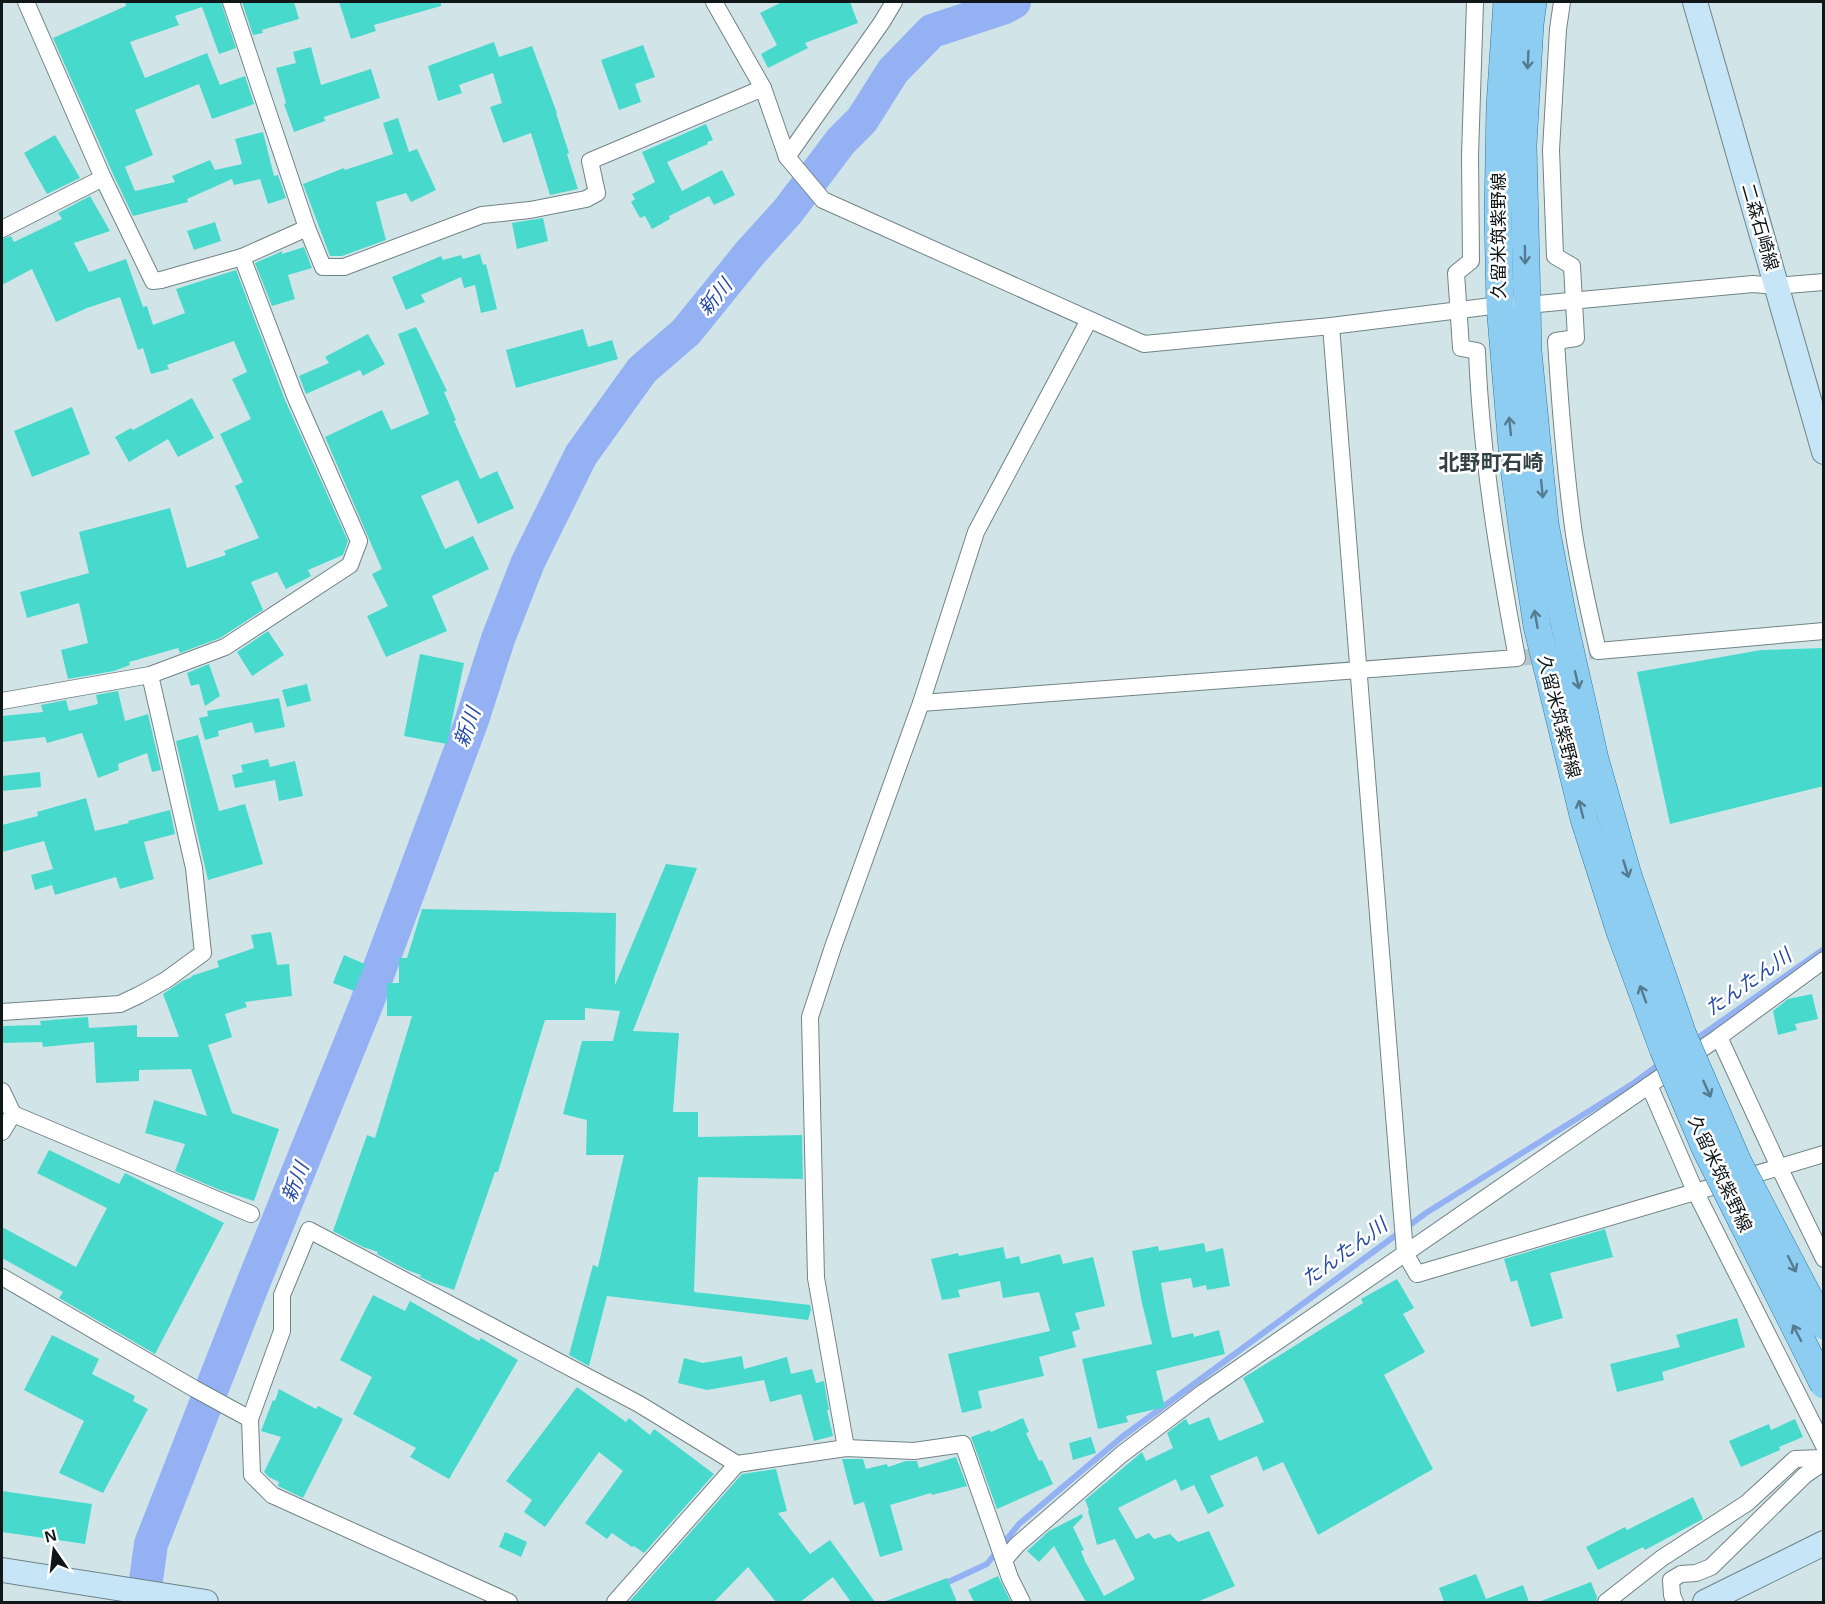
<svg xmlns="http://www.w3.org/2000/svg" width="1825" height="1604" viewBox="0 0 1825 1604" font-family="Helvetica,'Noto Sans JP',sans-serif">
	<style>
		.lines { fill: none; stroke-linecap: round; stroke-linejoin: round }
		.stream { stroke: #94b2f3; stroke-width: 6 }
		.river { stroke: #94b2f3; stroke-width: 34 }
		.building { fill: #47dacc }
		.street-tunnel { stroke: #b4c6ca; stroke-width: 16; stroke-dasharray: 16 8; stroke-linecap: butt }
		.street-casing { stroke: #718387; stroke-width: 18 }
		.secondary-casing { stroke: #718387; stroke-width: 26 }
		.primary-casing { stroke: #3077a0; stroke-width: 28 }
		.street { stroke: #fff; stroke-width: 16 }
		.secondary { stroke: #c6e6f8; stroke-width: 24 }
		.primary { stroke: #8dcdf1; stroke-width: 27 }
		.primary-bridge-casing { stroke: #3077a0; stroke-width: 28; stroke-linecap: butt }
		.primary-bridge { stroke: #8dcdf1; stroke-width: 27 }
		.oneway { stroke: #557b90 }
		.labels { text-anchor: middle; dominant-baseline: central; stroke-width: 5; stroke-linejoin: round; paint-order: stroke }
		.street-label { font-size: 18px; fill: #101719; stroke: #fff }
		.water-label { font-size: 20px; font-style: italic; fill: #274aa6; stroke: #fff }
		.quarter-label { font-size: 21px; font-weight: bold; fill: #304043; stroke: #fff }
	</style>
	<rect width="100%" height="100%" fill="#d1e5e9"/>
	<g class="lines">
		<g class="stream">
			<path d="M1692 1042 1824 949"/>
			<path d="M942 1585 987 1564 1019 1524 1122 1437 1426 1213 1634 1083 1661 1063"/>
		</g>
		<path class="river" d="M143 1602 151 1544 254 1281 366 1005 472 720 498 639 528 562 581 455 642 370 686 332 750 253 788 211 841 141 862 120 893 71 932 31 1005 7 1014 2"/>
	</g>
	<g class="building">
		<path d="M125 2H221L236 48 219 54 202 7 175 16 179 25 130 42 145 78 207 53 220 85 245 76 254 104 212 119 199 84 135 110 153 155 125 167 135 191 175 182 172 176 210 160 215 170 242 164 235 139 263 132 274 176 278 175 286 198 268 204 260 179 234 185 232 179 187 199 188 202 133 216 113 174 53 38 126 6Z"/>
		<path d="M242 2H294L299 19 262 30 263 33 253 35Z"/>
		<path d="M339 2H441V6L374 25 376 31 351 39Z"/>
		<path d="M782 2H850L858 23 805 43 808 48 768 68 761 54 777 45 760 13Z"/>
		<path d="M494 42 499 57 532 46 557 113H556L569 153 567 154 578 189 550 195 531 133 503 143 490 107 502 103 493 73 459 85 462 93 438 101 428 66Z"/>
		<path d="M643 45 655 77 635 84 641 102 619 110 601 60Z"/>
		<path d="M311 47 321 85 371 69 380 98 324 117 325 121 294 132 284 104 286 103 276 68 296 63 293 52Z"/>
		<path d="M398 118 409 152 417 149 436 190 411 202 406 193 376 202 386 240 342 256H330L303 184 344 168 345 170 393 154 383 123Z"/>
		<path d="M706 124 713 140 707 142 708 144 667 162 682 191 722 170 735 195 714 205 709 196 669 216 670 219 652 229 645 216 640 218 631 202 635 199 632 194 655 182 642 152Z"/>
		<path d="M55 135 80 178 47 194 24 153Z"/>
		<path d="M90 196 110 231 74 243 89 272 126 259 143 307 147 306 153 325 185 313 176 289 236 270 285 400 348 541 343 555 308 570 311 576 286 589 277 572 251 582 263 610 220 638 180 653 178 648 129 662 130 665 114 671 68 679 61 650 88 643 79 603 27 618 20 592 89 573 79 532 170 508 187 568 226 555 224 551 259 538 235 486 243 482 220 434 251 419 232 379 247 372 234 341 167 365 169 369 151 374 143 348 138 350 120 297 87 308 56 322 32 269 2 285V239L11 236 14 242 62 219 58 213Z"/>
		<path d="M543 218 548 241 517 249 512 223Z"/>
		<path d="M215 222 221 241 194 250 187 231Z"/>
		<path d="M304 247 312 268 288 275 295 299 272 306 255 263 278 253 282 251V254Z"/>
		<path d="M480 254 483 265 486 264 497 309 481 313 475 285 464 288 461 277 421 295 425 302 406 310 392 277 441 256 443 260 461 255 463 259Z"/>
		<path d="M416 327 447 391 444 392 456 420 454 421 480 479 497 471 514 508 478 524 458 480 421 496 445 549 473 536 489 569 432 596 447 631 386 657 367 616 388 606 372 574 382 569 325 437 382 410 391 430 429 414 398 334Z"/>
		<path d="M583 329 588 347 612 340 618 359 516 388 506 350Z"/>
		<path d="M368 334 385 364 363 376 360 370 306 394 299 376 329 363 325 357Z"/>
		<path d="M192 398 214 438 178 457 168 439 129 462 115 437 131 428 133 430Z"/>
		<path d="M72 407 90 454 32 477 14 431Z"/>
		<path d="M268 631 284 655 252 676 237 652Z"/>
		<path d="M1824 648V786L1670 824 1637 672 1761 650Z"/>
		<path d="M420 654 464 663 447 744 404 736Z"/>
		<path d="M209 664 220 696 205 706 199 684 191 686 187 673Z"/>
		<path d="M307 684 311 701 287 707 282 690Z"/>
		<path d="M118 691 125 721 148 714 161 770 152 772 147 753 118 764 119 770 98 778 82 733 47 743 45 737 2 742V716L43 712 41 705 66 700 69 711 98 704 96 695Z"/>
		<path d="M279 698 285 727 255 733 252 722 218 731 219 736 205 740 199 718 208 716 207 711Z"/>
		<path d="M198 735 219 811 245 804 263 864 208 880 176 741Z"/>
		<path d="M268 759 270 767 295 761 303 796 279 801 275 780 235 788 232 775 243 772 241 765Z"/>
		<path d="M40 772 41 787 2 791V776Z"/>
		<path d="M86 798 95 831 129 823 128 821 170 810 175 834 144 842 154 879 120 889 116 877 55 895 52 885 35 890 31 875 53 869 44 841 2 852V825L38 816 37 812Z"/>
		<path d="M666 864 697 868 633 1031 679 1033 673 1112H698V1137L802 1135 803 1179 698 1177 694 1292 810 1305 811 1310 808 1320 607 1296 589 1366 569 1355 593 1265 598 1267 624 1155H586L587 1120 563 1114 582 1041H613L620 1011 585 1008V1020H545L498 1172H495L454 1290 431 1282 420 1277 421 1275 407 1270 377 1254 378 1252 363 1247 333 1231 367 1135 375 1138 412 1016H387V983H399V958H407L422 909 616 913 615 985Z"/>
		<path d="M271 932 277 965 289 964 292 996 245 1002 247 1007 225 1014 232 1037 208 1045 232 1113 279 1129 254 1201 220 1190 175 1171 185 1144 145 1133 154 1100 207 1116 191 1069 139 1070V1081L96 1083 94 1042 43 1047 42 1042 2 1043V1026L41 1025 40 1021 88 1017 89 1028 137 1025V1037H179L163 994 182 981 192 977 191 976 219 967 217 961 254 948 251 935Z"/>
		<path d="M344 955 365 964 354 991 333 983Z"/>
		<path d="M1812 994 1818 1019 1795 1024 1797 1030 1778 1035 1773 1011 1788 999Z"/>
		<path d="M49 1150 119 1184 125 1173 224 1223 155 1354 59 1298 63 1292 2 1258V1227L76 1267 107 1208 37 1173Z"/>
		<path d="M1605 1229 1613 1257 1550 1273 1563 1318 1531 1327 1517 1280 1511 1282 1504 1259Z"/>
		<path d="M1204 1243 1206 1252 1223 1248 1230 1286 1207 1290 1206 1285 1193 1288 1191 1278 1161 1283 1166 1311 1172 1338 1193 1333 1194 1337 1219 1330 1225 1354 1156 1371 1165 1407 1126 1416 1128 1422 1098 1429 1082 1359 1152 1344 1142 1303 1132 1251 1158 1246 1159 1251Z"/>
		<path d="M1003 1247 1006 1259 1019 1256 1021 1264 1060 1254 1063 1264 1093 1257 1105 1306 1075 1313 1080 1329 1072 1332 1076 1347 1039 1357 1044 1376 978 1391 982 1408 962 1413 948 1354 1050 1331 1039 1292 1003 1298 1000 1281 958 1290 960 1297 942 1300 931 1259 958 1253 959 1256Z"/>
		<path d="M1397 1279 1414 1308 1403 1314 1425 1352 1384 1375 1433 1469 1318 1535 1283 1462 1263 1471 1257 1456 1210 1476 1224 1506 1208 1514 1194 1485 1181 1491 1176 1479 1118 1508 1136 1539 1149 1533 1154 1539 1170 1534 1178 1542 1209 1531 1235 1586 1197 1602H1086L1054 1546 1039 1562 1027 1551 1049 1531 1082 1514 1083 1517 1073 1527 1084 1550 1081 1551 1085 1561 1104 1596 1135 1579 1115 1539 1097 1545 1088 1511 1089 1510 1085 1500 1142 1452 1146 1461 1173 1448 1167 1433 1184 1420 1186 1419 1189 1425 1209 1417 1219 1441 1264 1422 1243 1378 1363 1303 1361 1299Z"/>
		<path d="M373 1295 405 1311 410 1301 479 1341 481 1338 518 1360 449 1479 410 1457 416 1448 353 1414 372 1377 340 1360Z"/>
		<path d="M1737 1318 1745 1347 1662 1372 1664 1380 1617 1392 1610 1364 1680 1347 1676 1335Z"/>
		<path d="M52 1335 99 1359 92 1374 135 1396 133 1401 148 1409 103 1493 59 1473 84 1421 24 1390Z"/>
		<path d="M742 1356 744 1369 787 1357 791 1374 812 1369 816 1383 824 1381 829 1410H827L833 1436 814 1441 801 1394 770 1402 764 1380 707 1390 678 1383 684 1358 703 1363Z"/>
		<path d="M577 1387 626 1422 629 1418 650 1435 654 1429 714 1474 644 1553 634 1546 632 1547 612 1533 607 1539 585 1523 623 1471 599 1452 545 1527 524 1512 532 1500 506 1481Z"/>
		<path d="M279 1389 316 1409 318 1406 343 1419 303 1498 278 1486 279 1482 269 1477 264 1472 281 1437 261 1431 273 1400 275 1401Z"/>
		<path d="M1023 1418 1029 1432 1026 1433 1039 1461 1042 1460 1053 1484 997 1509 971 1437 990 1430 991 1432Z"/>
		<path d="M1795 1419 1803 1437 1779 1447 1780 1450 1741 1467 1729 1441 1769 1424 1771 1430Z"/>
		<path d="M1091 1437 1096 1453 1073 1460 1069 1443Z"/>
		<path d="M956 1457 967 1486 932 1495 931 1493 890 1505 903 1550 880 1557 864 1502 854 1505 842 1459H863L866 1469 887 1464 888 1467 906 1461H917L919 1468Z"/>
		<path d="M776 1469 787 1511 778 1513 810 1554 830 1540 875 1602H851L833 1577 800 1602H776L748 1567 714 1602H629L742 1474Z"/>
		<path d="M2 1491 92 1504 85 1544 2 1532Z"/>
		<path d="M1693 1497 1703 1519 1645 1550 1643 1547 1598 1570 1586 1547 1625 1527 1627 1530Z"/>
		<path d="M505 1532 527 1542 521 1557 499 1547Z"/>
		<path d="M1476 1574 1486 1599 1523 1585 1529 1602H1444L1439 1588Z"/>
		<path d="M998 1576 1011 1602H974L968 1590Z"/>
		<path d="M947 1578 957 1602H886V1601Z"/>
		<path d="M1591 1582 1597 1597 1596 1602H1541V1601Z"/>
	</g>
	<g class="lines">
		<path class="street-tunnel" d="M1517 658 1598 651"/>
		<defs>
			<g id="street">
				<path d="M26 2 103 178 153 281 161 280 242 257 307 228 231 2"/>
				<path d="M714 2 763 88 787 157 823 200 1144 344 1331 326 1500 305H1527L1753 284 1776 286 1824 282"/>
				<path d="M1562 2 1558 29 1551 150 1555 256 1572 266 1576 338 1556 341C1560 405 1565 470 1574 534 1580 573 1589 612 1598 651L1824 631"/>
				<path d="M787 157 882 22 894 2"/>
				<path d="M307 228 323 267H344L482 215 530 210 586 199 597 193 590 161 763 88"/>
				<path d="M2 229 103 178"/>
				<path d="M1331 326 1405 1253 1417 1274 1824 1154"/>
				<path d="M2 701 150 675 225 647 350 565 359 541 295 396 242 257"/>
				<path d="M921 703 1517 658C1498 557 1481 454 1477 351L1461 348 1456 273 1471 261 1470 155 1475 2"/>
				<path d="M2 1012 120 1004 139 995 166 980 203 953 194 868 150 675"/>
				<path d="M1719 1037 1779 1167 1824 1259"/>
				<path d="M1649 1085 1695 1191 1824 1446"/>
				<path d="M2 1091 13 1114 251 1214"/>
				<path d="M2 1132 13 1114"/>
				<path d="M2 1277 195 1389 250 1419"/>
				<path d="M846 1448 816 1278 810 1017 833 947 921 703 976 532 1089 320"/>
				<path d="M1004 1560 1017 1545 1122 1454 1204 1392 1719 1037 1824 960"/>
				<path d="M509 1602 272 1495 252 1475 250 1419 282 1331V1295L309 1230 639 1404 737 1464 846 1448 914 1451 963 1444 1010 1578 1022 1602"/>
				<path d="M615 1602 737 1464"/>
				<path d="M1606 1602 1662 1558 1747 1503 1795 1459 1824 1458"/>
				<path d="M1675 1602 1672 1595 1671 1580 1681 1574 1696 1573 1711 1567 1805 1475 1824 1462"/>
			</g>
			<g id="secondary">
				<path d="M1695 2 1824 452"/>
				<path d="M2 1570 206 1602"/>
				<path d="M1705 1602 1824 1543"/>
			</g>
			<g id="primary">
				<path d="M1507 2 1500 106 1498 215 1500 305 1513 460 1524 541 1537 626 1584 819 1620 932 1663 1049"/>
				<path d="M1533 2 1530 24 1523 145 1527 305 1528 351 1545 524 1563 618 1595 759 1628 875 1683 1035"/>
			</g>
		</defs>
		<use href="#street" class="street-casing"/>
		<use href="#secondary" class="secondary-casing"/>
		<use href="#primary" class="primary-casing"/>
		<use href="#street" class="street"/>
		<use href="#secondary" class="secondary"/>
		<use href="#primary" class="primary"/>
		<defs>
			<g id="primary-bridge">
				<path d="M1683 1035 1738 1162 1824 1326"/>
				<path d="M1663 1049 1706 1150 1824 1385"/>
			</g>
		</defs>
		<use href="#primary-bridge" class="primary-bridge-casing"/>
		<use href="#primary-bridge" class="primary-bridge"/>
	</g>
	<defs><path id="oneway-shaft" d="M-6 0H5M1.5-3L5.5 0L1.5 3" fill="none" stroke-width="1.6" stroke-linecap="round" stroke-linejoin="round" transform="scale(1.5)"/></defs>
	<g class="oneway">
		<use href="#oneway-shaft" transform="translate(1528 60) rotate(93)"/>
		<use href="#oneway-shaft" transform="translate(1525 255) rotate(89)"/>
		<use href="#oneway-shaft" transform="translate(1510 426) rotate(-96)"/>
		<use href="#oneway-shaft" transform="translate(1542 489) rotate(84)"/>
		<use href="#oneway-shaft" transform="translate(1536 619) rotate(-100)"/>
		<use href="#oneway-shaft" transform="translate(1577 680) rotate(77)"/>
		<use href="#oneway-shaft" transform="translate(1581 809) rotate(-104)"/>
		<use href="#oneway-shaft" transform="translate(1626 869) rotate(73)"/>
		<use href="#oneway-shaft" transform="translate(1643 994) rotate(-110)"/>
		<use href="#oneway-shaft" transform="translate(1707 1089) rotate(66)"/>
		<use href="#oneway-shaft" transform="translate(1792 1264) rotate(63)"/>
		<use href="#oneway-shaft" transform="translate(1797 1333) rotate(-117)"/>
	</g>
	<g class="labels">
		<g class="street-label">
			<text transform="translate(1760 227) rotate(74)">二森石崎線</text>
			<text transform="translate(1499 236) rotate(-90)">久留米筑紫野線</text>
			<text transform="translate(1559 717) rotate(76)">久留米筑紫野線</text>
			<text transform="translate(1720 1174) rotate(65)">久留米筑紫野線</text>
		</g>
		<g class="water-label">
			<text transform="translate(715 297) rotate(-50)">新川</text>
			<text transform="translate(467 727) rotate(-70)">新川</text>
			<text transform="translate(1748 982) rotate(-35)">たんたん川</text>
			<text transform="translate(295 1182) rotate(-68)">新川</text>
			<text transform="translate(1344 1252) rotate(-36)">たんたん川</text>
		</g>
		<g class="quarter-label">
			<text x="1491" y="462">北野町石崎</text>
		</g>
	</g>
	<rect width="1825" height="1604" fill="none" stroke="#101719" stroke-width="6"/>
	<g transform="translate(54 1550) rotate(346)" stroke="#ffffff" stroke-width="4.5" paint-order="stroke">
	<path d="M0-4.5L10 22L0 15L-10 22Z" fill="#101719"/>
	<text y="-9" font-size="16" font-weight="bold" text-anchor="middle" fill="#101719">N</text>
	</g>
</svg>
